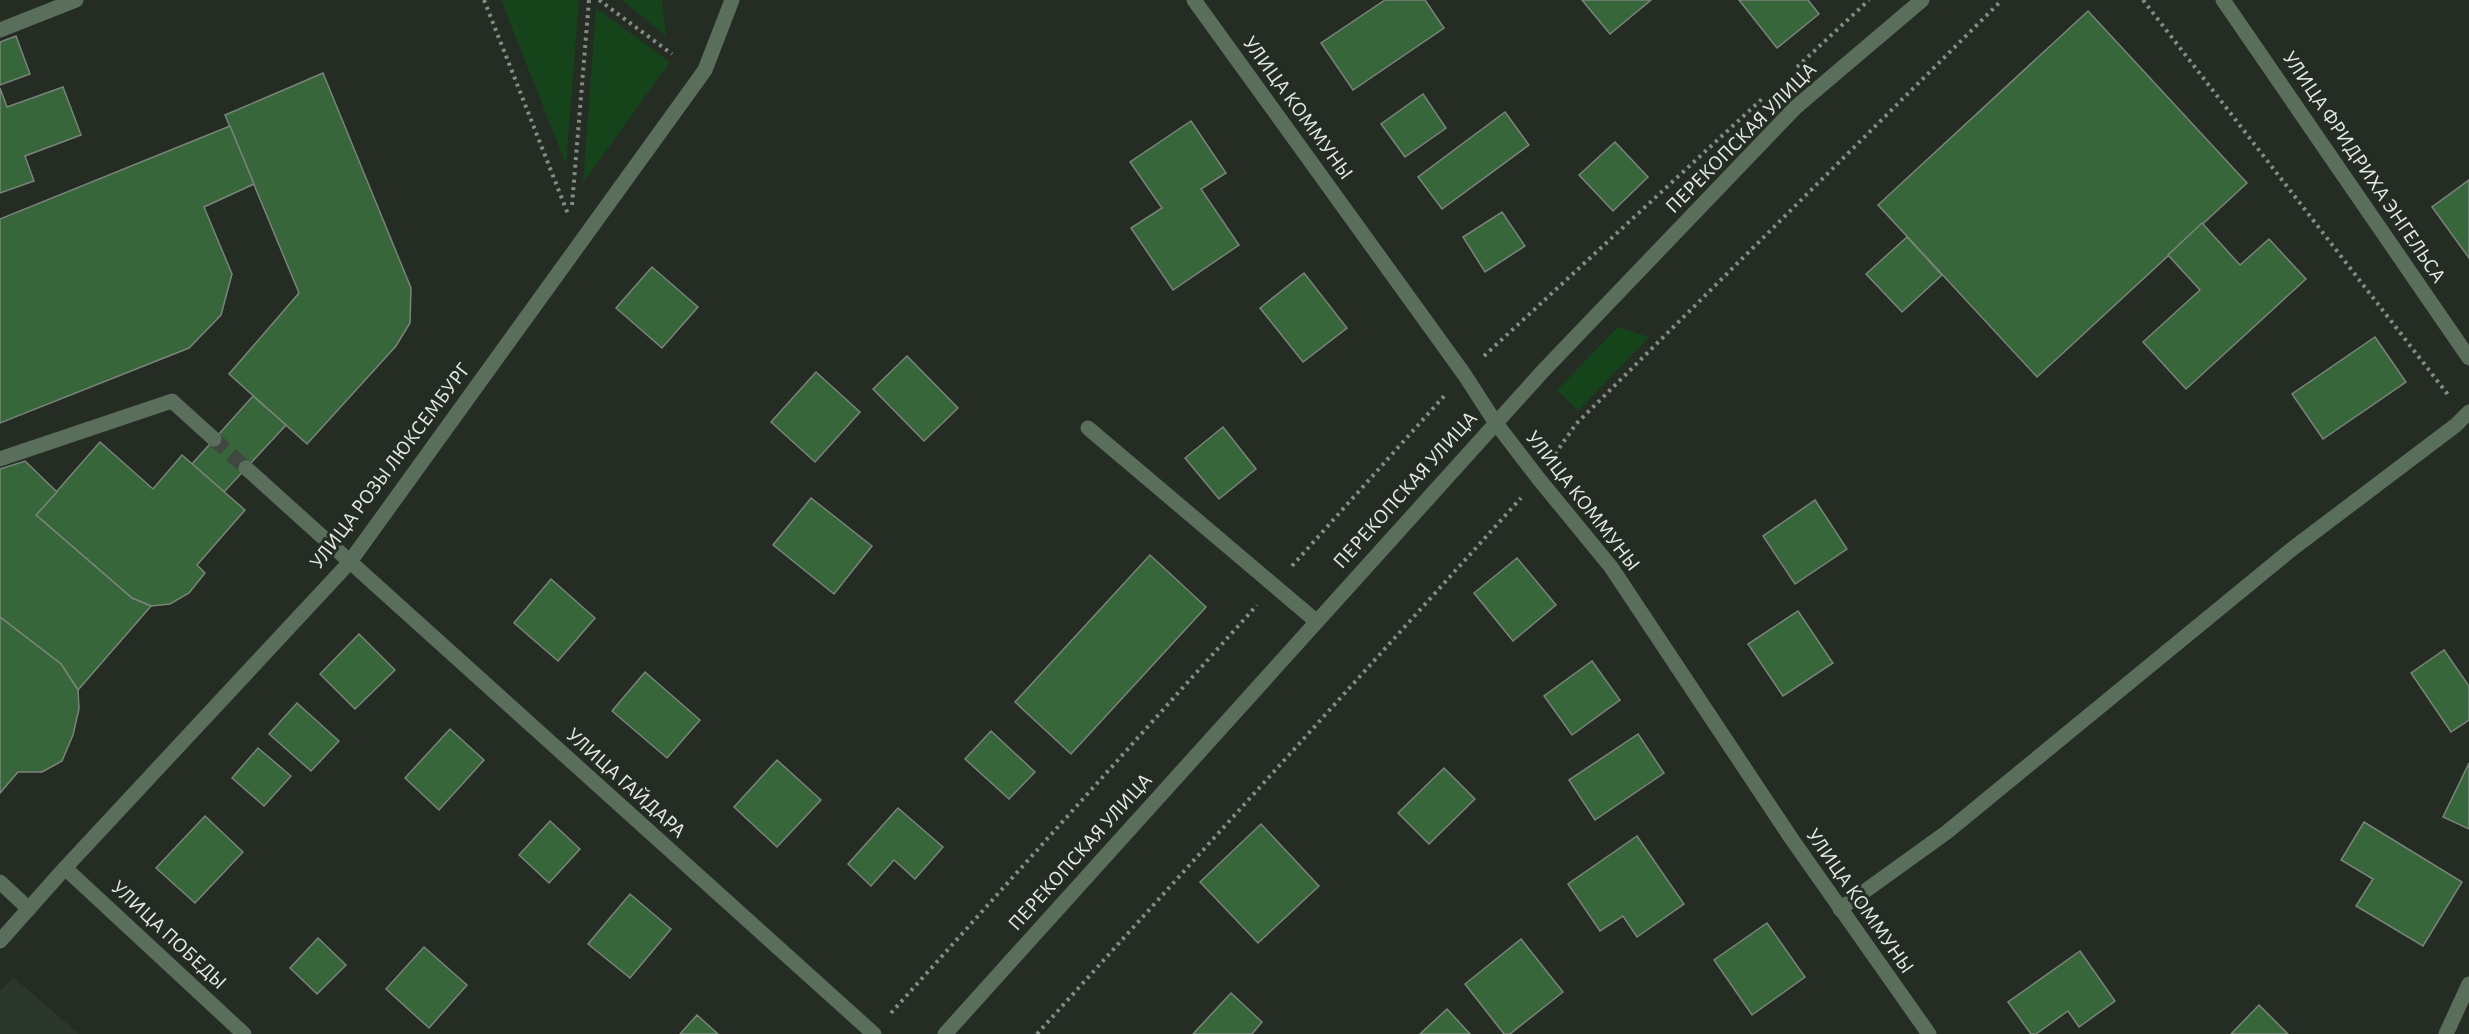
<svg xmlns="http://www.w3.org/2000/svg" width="2469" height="1034" viewBox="0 0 2469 1034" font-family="'Alegreya Sans',sans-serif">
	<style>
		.built { fill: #2b372b }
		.green { fill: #15441b }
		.building { fill: #37663a; stroke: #7a847a; stroke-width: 1.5 }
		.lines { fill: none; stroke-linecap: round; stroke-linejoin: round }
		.minor-tunnel { stroke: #414841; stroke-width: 15; stroke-dasharray: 15 8; stroke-linecap: butt }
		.path { stroke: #858c85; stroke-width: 4; stroke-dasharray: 3 4.5; stroke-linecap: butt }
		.minor { stroke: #5a6f5b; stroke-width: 15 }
		.labels { text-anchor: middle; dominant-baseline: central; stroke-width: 6; stroke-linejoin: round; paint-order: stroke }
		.street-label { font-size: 21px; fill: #e5eae5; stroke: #242c24 }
	</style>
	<rect width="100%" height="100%" fill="#242c24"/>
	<path class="built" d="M13 977 42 1002 79 1034H0V991Z"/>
	<g class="green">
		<path d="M501 0H579L566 164Z"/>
		<path d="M622 0H662L666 36Z"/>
		<path d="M596 8 670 62 583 183Z"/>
		<path d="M1618 327 1649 337 1578 411 1557 390Z"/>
	</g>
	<g class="building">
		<path d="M1385 0H1425L1444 28 1353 90 1321 43Z"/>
		<path d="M1582 0H1651L1610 34Z"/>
		<path d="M1739 0H1808L1819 14 1777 48Z"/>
		<path d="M2088 11 2247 183 2037 377 1878 205Z"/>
		<path d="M16 36 30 74 0 85V42Z"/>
		<path d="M323 73 411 288 410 323 396 346 307 444 229 374 299 293 225 115Z"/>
		<path d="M63 87 81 135 25 156 34 181 0 193V88L7 107Z"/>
		<path d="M1423 94 1446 128 1405 157 1381 124Z"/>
		<path d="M1505 112 1529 145 1442 209 1418 177Z"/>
		<path d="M1191 121 1226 173 1201 189 1239 245 1173 290 1131 228 1162 208 1130 162Z"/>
		<path d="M230 126 254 184 204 207 232 274 221 315 189 348 0 423V219Z"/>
		<path d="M1615 142 1648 177 1613 211 1579 175Z"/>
		<path d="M2469 180V258L2432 207Z"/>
		<path d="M1502 212 1525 246 1485 272 1463 237Z"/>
		<path d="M2202 223 2240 265 2269 239 2306 279 2186 389 2143 342 2200 290 2168 255Z"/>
		<path d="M1907 237 1942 275 1902 312 1866 274Z"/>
		<path d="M652 267 698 307 662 348 616 308Z"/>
		<path d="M1304 273 1347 328 1303 362 1260 308Z"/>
		<path d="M2375 337 2406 382 2323 439 2292 394Z"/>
		<path d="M907 356 958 408 924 441 873 389Z"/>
		<path d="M816 372 860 412 815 462 771 422Z"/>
		<path d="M253 396 286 425 224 492 192 464Z"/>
		<path d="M1223 427 1256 469 1219 499 1185 458Z"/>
		<path d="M100 442 153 489 182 455 245 510 197 565 205 573 189 593 170 604 151 606 132 598 36 515Z"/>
		<path d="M25 461 57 492 36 515 132 598 151 606 78 690 61 664 0 617V469Z"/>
		<path d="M811 498 872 546 834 594 773 545Z"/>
		<path d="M1815 500 1847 549 1795 584 1763 536Z"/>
		<path d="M1150 555 1206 607 1071 754 1015 702Z"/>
		<path d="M1517 558 1556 605 1513 641 1474 593Z"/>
		<path d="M551 579 595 618 558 661 514 623Z"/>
		<path d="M1798 611 1833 663 1783 696 1748 644Z"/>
		<path d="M0 617 61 664 78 690 79 709 73 735 62 761 42 772H18L0 793Z"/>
		<path d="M359 634 395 670 355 709 320 674Z"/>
		<path d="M2444 650 2469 686V720L2451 732 2411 673Z"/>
		<path d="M1592 661 1620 700 1572 735 1544 696Z"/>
		<path d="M645 672 700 720 667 758 612 711Z"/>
		<path d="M297 703 339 741 311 771 269 734Z"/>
		<path d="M450 729 484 760 439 810 405 778Z"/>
		<path d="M991 731 1035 772 1009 799 965 759Z"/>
		<path d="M1638 734 1664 773 1595 820 1569 780Z"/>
		<path d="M258 748 291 776 264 806 232 778Z"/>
		<path d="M777 760 821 800 777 847 734 807Z"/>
		<path d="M2469 763V829L2443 817Z"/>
		<path d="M1444 768 1475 799 1429 844 1398 813Z"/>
		<path d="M898 808 943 847 915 879 894 860 871 886 848 864Z"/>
		<path d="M205 816 243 852 195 903 156 868Z"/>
		<path d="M550 821 580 849 549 883 519 855Z"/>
		<path d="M2364 822 2462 882 2423 946 2356 906 2373 879 2341 860Z"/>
		<path d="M1261 824 1319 886 1258 943 1200 882Z"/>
		<path d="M1637 836 1684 904 1637 937 1623 916 1600 931 1568 884Z"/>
		<path d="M630 894 671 929 630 978 588 944Z"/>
		<path d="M1767 923 1805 977 1752 1015 1714 960Z"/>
		<path d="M318 938 346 965 317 994 290 968Z"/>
		<path d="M1521 939 1563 992 1510 1034H1504L1465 984Z"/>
		<path d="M424 947 467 985 429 1028 386 989Z"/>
		<path d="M2080 951 2115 1001 2079 1027 2068 1011 2036 1034H2031L2008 1002Z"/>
		<path d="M1231 993 1262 1022 1252 1034H1193Z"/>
		<path d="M2259 1005 2288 1034H2231Z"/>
		<path d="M1447 1009 1470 1034H1420Z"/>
		<path d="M697 1015 718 1034H680Z"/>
	</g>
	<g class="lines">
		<path class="minor-tunnel" d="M214 439 246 468"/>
		<g class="path">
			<path d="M484 0 568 214"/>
			<path d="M599 0 672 54"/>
			<path d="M2143 0 2449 396"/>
			<path d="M1797 67 1869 0"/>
			<path d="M572 205 589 0"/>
			<path d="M1484 356 1763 98"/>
			<path d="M1555 454 1576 424 2002 0"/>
			<path d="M1292 566 1445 395"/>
			<path d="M891 1013 1257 605"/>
			<path d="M1037 1034 1521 498"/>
		</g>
		<g class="minor">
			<path d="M1194 0 1464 374 1495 422 1538 478 1611 567 1791 838 1929 1034"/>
			<path d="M2223 0 2469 358"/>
			<path d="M0 30 76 0"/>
			<path d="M1088 428 1316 621"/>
			<path d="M0 459 172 401 214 439"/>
			<path d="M246 468 874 1034"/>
			<path d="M65 868 244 1034"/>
			<path d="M0 882 29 909"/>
			<path d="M1840 909 1947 832 2292 549 2456 425 2469 412"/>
			<path d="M0 941 65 868 349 563 705 70 732 0"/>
			<path d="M945 1034 1543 371 1796 107 1922 0"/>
			<path d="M2446 1034 2469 984"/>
		</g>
	</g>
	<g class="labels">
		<g class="street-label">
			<text transform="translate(1298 108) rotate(54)">УЛИЦА КОММУНЫ</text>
			<text transform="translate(1741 138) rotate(-45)">ПЕРЕКОПСКАЯ УЛИЦА</text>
			<text transform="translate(2364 167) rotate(56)">УЛИЦА ФРИДРИХА ЭНГЕЛЬСА</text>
			<text transform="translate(390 466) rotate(-53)">УЛИЦА РОЗЫ ЛЮКСЕМБУРГ</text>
			<text transform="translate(1405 490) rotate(-48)">ПЕРЕКОПСКАЯ УЛИЦА</text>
			<text transform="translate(1583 501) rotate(52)">УЛИЦА КОММУНЫ</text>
			<text transform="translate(626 783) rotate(42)">УЛИЦА ГАЙДАРА</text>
			<text transform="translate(1080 852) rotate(-48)">ПЕРЕКОПСКАЯ УЛИЦА</text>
			<text transform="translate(1860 901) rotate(55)">УЛИЦА КОММУНЫ</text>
			<text transform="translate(169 935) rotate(43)">УЛИЦА ПОБЕДЫ</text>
		</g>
	</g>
</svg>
